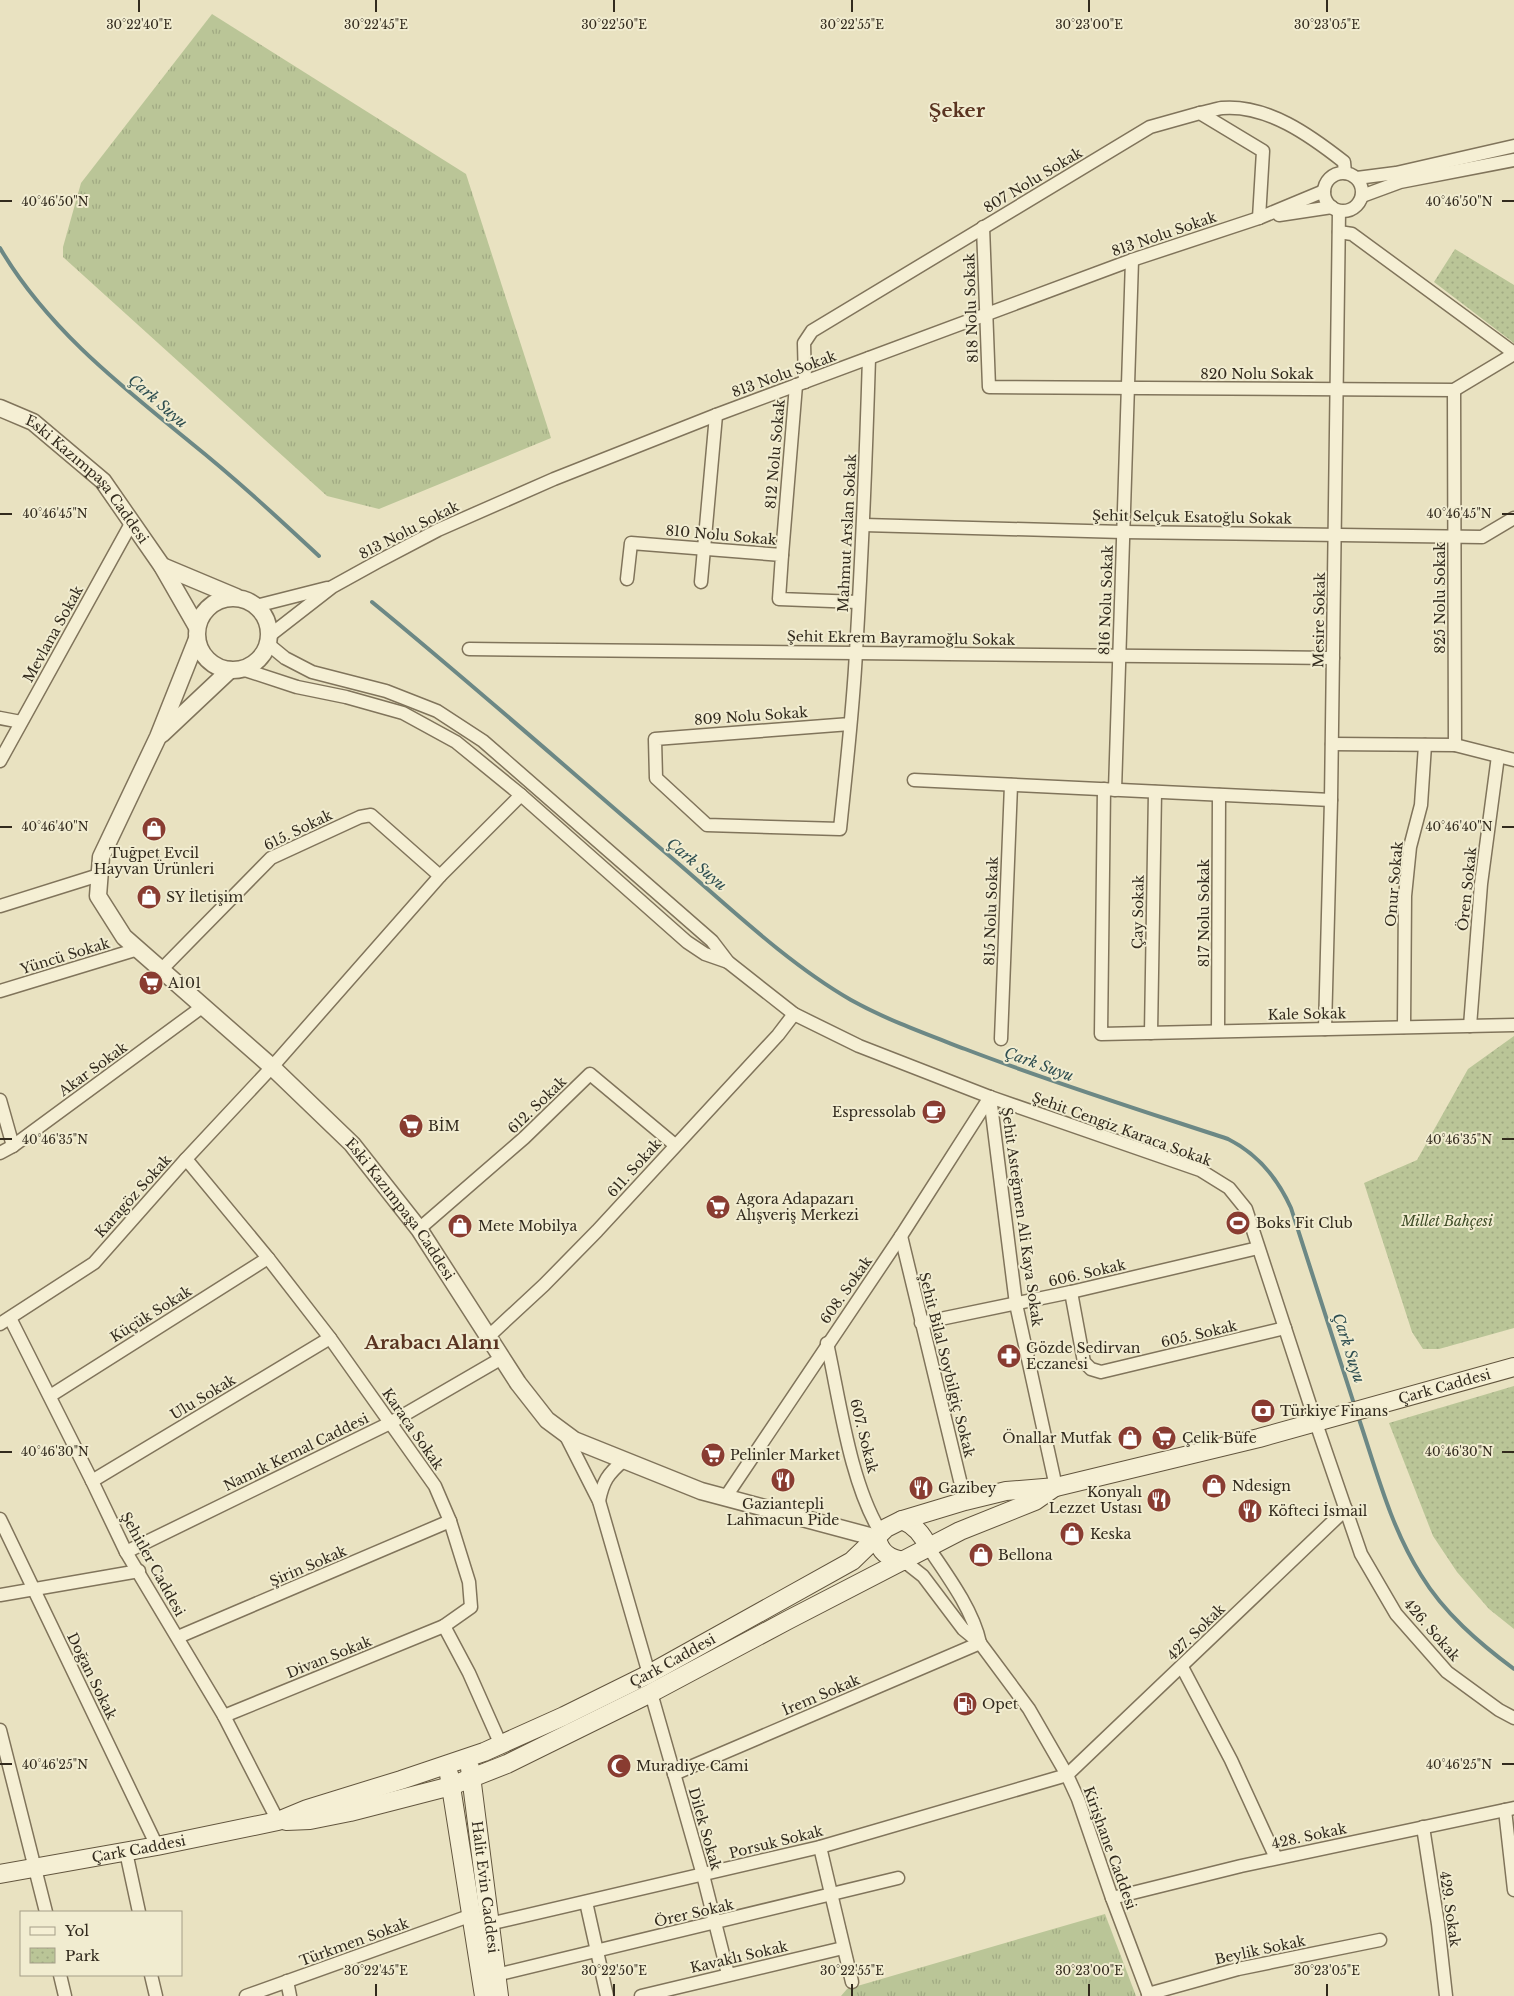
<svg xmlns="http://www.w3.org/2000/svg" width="1514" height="1996" viewBox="0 0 1514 1996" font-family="'Libre Baskerville',serif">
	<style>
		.grass { fill: url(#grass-tufts) }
		.park { fill: url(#park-dots) }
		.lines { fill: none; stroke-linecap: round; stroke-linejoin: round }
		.stream { stroke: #6c8885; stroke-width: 4 }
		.minor-casing { stroke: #80745b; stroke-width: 15 }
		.tertiary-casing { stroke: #80745b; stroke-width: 19 }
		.secondary-casing { stroke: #62553e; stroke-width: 20 }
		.minor { stroke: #f5efd4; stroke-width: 12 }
		.tertiary { stroke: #f5efd4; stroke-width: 16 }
		.secondary { stroke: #f5efd4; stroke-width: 18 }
		.ticks { fill: none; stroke: #322a1d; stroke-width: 2 }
		.labels { text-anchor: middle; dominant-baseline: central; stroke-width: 4; stroke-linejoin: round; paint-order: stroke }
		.street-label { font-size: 14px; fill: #322a1d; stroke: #f1ecd0 }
		.poi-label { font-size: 14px; fill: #322a1d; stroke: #f1ecd0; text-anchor: start }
		.park-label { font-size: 14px; font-style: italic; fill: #3e4c26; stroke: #f1ecd0 }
		.water-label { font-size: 15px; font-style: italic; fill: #2e4e50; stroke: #f1ecd0 }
		.district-label { font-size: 19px; font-weight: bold; fill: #5a3421; stroke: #f1ecd0 }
		.ticks-label { font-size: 12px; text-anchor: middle; fill: #322a1d; stroke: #f1ecd0; stroke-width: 4; stroke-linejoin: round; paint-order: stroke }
	</style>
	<defs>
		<pattern id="grass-tufts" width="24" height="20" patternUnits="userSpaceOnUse" patternTransform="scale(1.25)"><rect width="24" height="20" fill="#bac597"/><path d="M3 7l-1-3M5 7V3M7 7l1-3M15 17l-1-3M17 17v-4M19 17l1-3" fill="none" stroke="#a0a982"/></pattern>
		<pattern id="park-dots" width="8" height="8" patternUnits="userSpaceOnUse" patternTransform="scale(1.25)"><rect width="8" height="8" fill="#bac597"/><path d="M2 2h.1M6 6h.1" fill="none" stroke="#a0a982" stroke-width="1.8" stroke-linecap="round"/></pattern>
	</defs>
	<rect width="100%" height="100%" fill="#e9e2c1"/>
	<g class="grass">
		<path d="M212 14 466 174 551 438 379 509 327 496 63 257V247L81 183Z"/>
		<path d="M1105 1914 1136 1996H841L847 1989Z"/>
	</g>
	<g class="park">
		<path d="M1455 249 1514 285V343L1434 282Z"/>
		<path d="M1514 1036V1328L1439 1349H1423L1412 1332 1364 1183 1417 1160 1468 1069Z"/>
		<path d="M1514 1386V1629L1489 1609 1457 1572 1433 1536 1389 1423Z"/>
	</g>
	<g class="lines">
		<g class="stream">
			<path d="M0 248C47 328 120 385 190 442 235 478 277 517 319 556"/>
			<path d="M372 602C472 684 568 769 666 853 724 902 785 962 851 1000 887 1020 926 1034 965 1049 1051 1082 1140 1110 1228 1139 1258 1154 1277 1177 1291 1208L1355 1407"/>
			<path d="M1358 1416C1376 1469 1390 1526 1421 1575 1444 1613 1479 1643 1514 1669"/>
		</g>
		<defs>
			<g id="minor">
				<path d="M1200 113C1207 112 1215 109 1222 108 1267 104 1311 136 1344 162L1345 173"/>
				<circle cx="1343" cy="192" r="19"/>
				<path d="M1357 178 1396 173 1514 146"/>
				<path d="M1362 196 1400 182 1514 160"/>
				<path d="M1279 215 1332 207"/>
				<path d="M983 227 989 387 1454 390 1514 354"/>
				<path d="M1339 232 1352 234 1514 353"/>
				<path d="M805 382 804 343 812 331 1150 127 1200 113 1263 151 1259 218"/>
				<path d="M1454 390 1455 745"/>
				<path d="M864 525 1123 532 1482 537 1514 518"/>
				<path d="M782 555 796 385"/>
				<path d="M627 579 631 543 782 555 779 599 858 602"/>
				<path d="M701 582 716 415"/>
				<path d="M256 606 327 588"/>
				<path d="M269 636 332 587 379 561 438 530 554 479 716 415 1132 260 1259 218 1324 191"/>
				<path d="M268 644 285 658 312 672 386 691 437 711 483 741 712 941 728 962 794 1014 859 1046 990 1097 1200 1170 1229 1188 1246 1209 1316 1423 1361 1554 1396 1614 1447 1672 1499 1710 1514 1718"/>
				<path d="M469 649 1333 658"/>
				<path d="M242 669 297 687 346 697 403 713 456 742 521 795 687 942 705 954 728 962"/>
				<path d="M0 718 21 722"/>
				<path d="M850 724 655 739 656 778 707 825 840 829C846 770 853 711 856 652 862 554 866 456 869 358"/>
				<path d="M1332 744 1455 745 1514 760"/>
				<path d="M0 761 132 522"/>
				<path d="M914 780 1331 800"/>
				<path d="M1104 789 1101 1034 1514 1025"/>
				<path d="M1115 790 1132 260"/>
				<path d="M0 906 99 875"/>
				<path d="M161 970 271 858 360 817 371 815 440 876"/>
				<path d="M0 991 138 949"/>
				<path d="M1470 1026 1481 884 1498 756"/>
				<path d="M1404 1027 1405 896 1410 847 1421 805 1425 745"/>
				<path d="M1325 1029 1331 800 1339 211"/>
				<path d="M1218 1031 1219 795"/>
				<path d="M1151 1033 1155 792"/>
				<path d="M1001 1039 1011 785"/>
				<path d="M990 1097 1016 1304 1056 1487"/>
				<path d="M0 1100 13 1146"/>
				<path d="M0 1153 13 1146 202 1007"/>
				<path d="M186 1159 268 1258 330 1338 435 1486 450 1521 469 1582 471 1607 444 1626 469 1673 501 1745"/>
				<path d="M419 1229 524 1138 590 1074 675 1145"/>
				<path d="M901 1236 965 1501"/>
				<path d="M1071 1292 1084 1362 1091 1369 1101 1372 1285 1328"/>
				<path d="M10 1318 92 1481 126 1552 224 1716 278 1821"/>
				<path d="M921 1323 1071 1292 1258 1248"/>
				<path d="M0 1324 94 1263 186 1159 272 1067 440 876 521 795"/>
				<path d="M489 1336 544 1285 597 1231 778 1035 794 1014"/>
				<path d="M827 1343C840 1402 850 1483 881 1533"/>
				<path d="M50 1396 268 1258"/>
				<path d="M565 1434 599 1501 649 1674"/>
				<path d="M92 1481 330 1338"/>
				<path d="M725 1498 901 1236 990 1097"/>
				<path d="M599 1501C603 1481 608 1474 623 1461"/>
				<path d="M0 1519 157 1846"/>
				<path d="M928 1547C947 1575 973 1610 980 1643"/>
				<path d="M126 1552 390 1423 502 1358"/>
				<path d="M904 1561 923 1576 963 1629 980 1643 1029 1709 1067 1775 1078 1799 1112 1898 1149 1996"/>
				<path d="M0 1595 139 1571"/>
				<path d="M178 1637 450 1521"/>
				<path d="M1182 1667 1231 1760 1276 1858"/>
				<path d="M651 1693 703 1875 728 1974"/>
				<path d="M224 1716 444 1626"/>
				<path d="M0 1730 46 1912"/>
				<path d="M674 1774 980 1643"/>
				<path d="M1505 1810 1514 1890"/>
				<path d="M1423 1827 1438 1924 1446 1996"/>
				<path d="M820 1847 852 1982"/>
				<path d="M126 1852 139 1912"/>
				<path d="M1112 1898 1241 1866 1514 1808"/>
				<path d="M586 1902 607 1996"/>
				<path d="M489 1924 820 1847 1067 1775 1346 1509"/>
				<path d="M60 1975 65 1996"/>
				<path d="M151 1975 156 1996"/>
				<path d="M496 1975 898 1878"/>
				<path d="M287 1981 290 1996"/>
				<path d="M1148 1994 1238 1969 1380 1940"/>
				<path d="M246 1996 472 1915"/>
				<path d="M641 1996 843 1948"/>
			</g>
			<g id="tertiary">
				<path id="s1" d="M0 408 33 422 103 481 162 566 197 627"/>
				<path d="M162 566 236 597"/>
				<circle cx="233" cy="634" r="36"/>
				<path id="s2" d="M197 639 158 737 101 857 98 896 124 937 272 1067 352 1144 419 1229 518 1383 547 1420 574 1440 701 1491 877 1538"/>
				<path d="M162 734 230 670"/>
			</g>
			<g id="secondary">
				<path d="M902 1520C914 1525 923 1535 928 1547"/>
				<path d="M877 1538C880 1553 890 1559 904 1561"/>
				<path id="s3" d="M470 1768 499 1996"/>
				<path d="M449 1774 484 1996"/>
				<path d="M286 1821 310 1820 350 1812 451 1786 507 1764 651 1693 788 1620 960 1531 1035 1501 1055 1487"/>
				<path id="s4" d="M0 1874 157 1846 278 1821 307 1809 401 1780 484 1752 564 1716 649 1674 852 1561 886 1528 902 1520 965 1501 1006 1491 1056 1487 1259 1438 1514 1367"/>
			</g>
		</defs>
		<use href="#minor" class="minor-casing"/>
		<use href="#tertiary" class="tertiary-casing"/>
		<use href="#secondary" class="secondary-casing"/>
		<use href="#minor" class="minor"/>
		<use href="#tertiary" class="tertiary"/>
		<use href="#secondary" class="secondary"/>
	</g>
	<path class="ticks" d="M139 0V12M376 0V12M614 0V12M852 0V12M1089 0V12M1327 0V12M0 201H12M1502 201H1514M0 514H12M1502 514H1514M0 827H12M1502 827H1514M0 1139H12M1502 1139H1514M0 1452H12M1502 1452H1514M0 1764H12M1502 1764H1514M376 1984V1996M614 1984V1996M852 1984V1996M1089 1984V1996M1327 1984V1996"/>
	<defs>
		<symbol id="shop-disc" viewBox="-11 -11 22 22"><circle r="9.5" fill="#893c31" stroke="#f1ecd0"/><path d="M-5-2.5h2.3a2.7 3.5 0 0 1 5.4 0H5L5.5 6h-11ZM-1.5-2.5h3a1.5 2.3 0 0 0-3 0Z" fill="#fff"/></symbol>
		<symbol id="supermarket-disc" viewBox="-11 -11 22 22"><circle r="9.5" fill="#893c31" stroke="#f1ecd0"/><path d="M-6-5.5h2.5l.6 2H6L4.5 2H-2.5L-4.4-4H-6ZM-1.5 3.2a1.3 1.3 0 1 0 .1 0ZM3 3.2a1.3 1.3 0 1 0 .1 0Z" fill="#fff"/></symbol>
		<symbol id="cafe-disc" viewBox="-11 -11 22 22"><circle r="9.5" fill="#893c31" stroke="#f1ecd0"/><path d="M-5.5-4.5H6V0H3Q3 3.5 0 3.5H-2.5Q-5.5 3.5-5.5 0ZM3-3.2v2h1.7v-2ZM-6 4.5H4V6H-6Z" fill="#fff"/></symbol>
		<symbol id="stadium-disc" viewBox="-11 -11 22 22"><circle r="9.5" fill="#893c31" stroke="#f1ecd0"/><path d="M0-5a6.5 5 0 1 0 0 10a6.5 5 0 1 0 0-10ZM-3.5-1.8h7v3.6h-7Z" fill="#fff"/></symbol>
		<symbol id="pharmacy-disc" viewBox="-11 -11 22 22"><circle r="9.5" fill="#893c31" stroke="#f1ecd0"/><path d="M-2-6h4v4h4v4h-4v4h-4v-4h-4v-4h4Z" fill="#fff"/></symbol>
		<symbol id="bank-disc" viewBox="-11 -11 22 22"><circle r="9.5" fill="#893c31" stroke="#f1ecd0"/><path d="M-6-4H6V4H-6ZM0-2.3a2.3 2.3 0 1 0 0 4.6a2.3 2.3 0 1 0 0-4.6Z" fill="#fff"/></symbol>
		<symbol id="restaurant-disc" viewBox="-11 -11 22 22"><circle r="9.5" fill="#893c31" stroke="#f1ecd0"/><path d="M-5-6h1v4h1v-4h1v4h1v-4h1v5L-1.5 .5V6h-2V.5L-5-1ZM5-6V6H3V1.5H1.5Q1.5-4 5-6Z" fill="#fff"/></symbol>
		<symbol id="fuel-disc" viewBox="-11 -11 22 22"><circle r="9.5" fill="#893c31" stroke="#f1ecd0"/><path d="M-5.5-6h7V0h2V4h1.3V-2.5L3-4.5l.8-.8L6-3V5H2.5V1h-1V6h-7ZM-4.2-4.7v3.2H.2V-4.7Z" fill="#fff"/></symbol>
		<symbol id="mosque-disc" viewBox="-11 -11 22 22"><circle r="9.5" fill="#893c31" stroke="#f1ecd0"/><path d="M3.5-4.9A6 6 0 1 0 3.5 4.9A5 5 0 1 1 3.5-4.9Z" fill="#fff"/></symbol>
	</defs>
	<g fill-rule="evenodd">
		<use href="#shop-disc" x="140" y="815" width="28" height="28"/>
		<use href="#shop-disc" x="135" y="883" width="28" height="28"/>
		<use href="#supermarket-disc" x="137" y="969" width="28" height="28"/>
		<use href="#cafe-disc" x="920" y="1098" width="28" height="28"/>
		<use href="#supermarket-disc" x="397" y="1112" width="28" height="28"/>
		<use href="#supermarket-disc" x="704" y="1193" width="28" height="28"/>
		<use href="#stadium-disc" x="1224" y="1209" width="28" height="28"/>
		<use href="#shop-disc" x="446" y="1212" width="28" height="28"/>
		<use href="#pharmacy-disc" x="995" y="1342" width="28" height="28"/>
		<use href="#bank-disc" x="1249" y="1397" width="28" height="28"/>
		<use href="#shop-disc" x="1116" y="1424" width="28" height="28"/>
		<use href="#supermarket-disc" x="1150" y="1424" width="28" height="28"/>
		<use href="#supermarket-disc" x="699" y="1441" width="28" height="28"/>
		<use href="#restaurant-disc" x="769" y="1466" width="28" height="28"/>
		<use href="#shop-disc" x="1200" y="1472" width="28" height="28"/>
		<use href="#restaurant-disc" x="907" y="1474" width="28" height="28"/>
		<use href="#restaurant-disc" x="1145" y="1486" width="28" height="28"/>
		<use href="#restaurant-disc" x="1236" y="1497" width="28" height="28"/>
		<use href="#shop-disc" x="1058" y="1520" width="28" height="28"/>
		<use href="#shop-disc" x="967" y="1541" width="28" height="28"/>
		<use href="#fuel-disc" x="951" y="1690" width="28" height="28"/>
		<use href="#mosque-disc" x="605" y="1752" width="28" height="28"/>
	</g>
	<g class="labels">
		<g class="street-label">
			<text transform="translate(1033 180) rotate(-31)">807 Nolu Sokak</text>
			<text transform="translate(1164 234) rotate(-19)">813 Nolu Sokak</text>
			<text transform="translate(971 308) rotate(-92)">818 Nolu Sokak</text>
			<text transform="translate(784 374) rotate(-20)">813 Nolu Sokak</text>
			<text x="1257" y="374">820 Nolu Sokak</text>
			<text transform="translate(775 454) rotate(-85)">812 Nolu Sokak</text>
			<text stroke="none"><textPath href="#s1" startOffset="115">Eski Kazımpaşa Caddesi</textPath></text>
			<text transform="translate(1192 517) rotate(1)">Şehit Selçuk Esatoğlu Sokak</text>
			<text transform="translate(409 530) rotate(-27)">813 Nolu Sokak</text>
			<text transform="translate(847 533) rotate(-87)">Mahmut Arslan Sokak</text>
			<text transform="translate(721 535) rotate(5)">810 Nolu Sokak</text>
			<text transform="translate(1440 598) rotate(-90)">825 Nolu Sokak</text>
			<text transform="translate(1106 600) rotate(-88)">816 Nolu Sokak</text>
			<text transform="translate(1319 620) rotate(-89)">Mesire Sokak</text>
			<text transform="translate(53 634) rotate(-61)">Mevlana Sokak</text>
			<text transform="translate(901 638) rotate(1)">Şehit Ekrem Bayramoğlu Sokak</text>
			<text transform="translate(751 716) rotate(-4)">809 Nolu Sokak</text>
			<text transform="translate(298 830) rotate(-26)">615. Sokak</text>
			<text transform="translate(1394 884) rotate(-85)">Onur Sokak</text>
			<text transform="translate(1467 889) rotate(-84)">Ören Sokak</text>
			<text transform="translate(991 911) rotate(-88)">815 Nolu Sokak</text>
			<text transform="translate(1138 912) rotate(-89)">Çay Sokak</text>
			<text transform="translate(1204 913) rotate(-90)">817 Nolu Sokak</text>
			<text transform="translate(65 956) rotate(-17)">Yüncü Sokak</text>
			<text transform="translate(1307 1014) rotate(-1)">Kale Sokak</text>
			<text transform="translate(93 1069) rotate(-36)">Akar Sokak</text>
			<text transform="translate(537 1105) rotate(-44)">612. Sokak</text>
			<text transform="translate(1122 1129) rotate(20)">Şehit Cengiz Karaca Sokak</text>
			<text transform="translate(634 1168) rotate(-48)">611. Sokak</text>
			<text transform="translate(133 1196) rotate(-48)">Karagöz Sokak</text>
			<text stroke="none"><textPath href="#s2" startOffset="715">Eski Kazımpaşa Caddesi</textPath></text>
			<text transform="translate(1022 1217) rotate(82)">Şehit Asteğmen Ali Kaya Sokak</text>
			<text transform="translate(1087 1273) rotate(-13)">606. Sokak</text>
			<text transform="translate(846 1290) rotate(-55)">608. Sokak</text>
			<text transform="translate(151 1314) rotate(-32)">Küçük Sokak</text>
			<text transform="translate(1199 1334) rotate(-13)">605. Sokak</text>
			<text transform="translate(947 1365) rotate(76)">Şehit Bilal Soybilgiç Sokak</text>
			<text stroke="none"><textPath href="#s4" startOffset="1540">Çark Caddesi</textPath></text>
			<text transform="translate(203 1397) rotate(-31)">Ulu Sokak</text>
			<text transform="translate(413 1429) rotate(55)">Karaca Sokak</text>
			<text transform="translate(864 1436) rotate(76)">607. Sokak</text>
			<text transform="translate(296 1452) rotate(-26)">Namık Kemal Caddesi</text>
			<text transform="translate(153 1564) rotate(61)">Şehitler Caddesi</text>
			<text transform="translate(308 1566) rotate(-23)">Şirin Sokak</text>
			<text transform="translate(1432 1630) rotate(49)">426. Sokak</text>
			<text transform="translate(1196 1632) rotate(-44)">427. Sokak</text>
			<text transform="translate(329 1657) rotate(-22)">Divan Sokak</text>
			<text stroke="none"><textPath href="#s4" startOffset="710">Çark Caddesi</textPath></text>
			<text transform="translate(92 1676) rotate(64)">Doğan Sokak</text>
			<text transform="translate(821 1695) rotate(-23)">İrem Sokak</text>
			<text transform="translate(705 1829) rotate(74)">Dilek Sokak</text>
			<text transform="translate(1309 1836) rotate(-12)">428. Sokak</text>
			<text transform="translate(776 1842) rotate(-14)">Porsuk Sokak</text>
			<text transform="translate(1110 1848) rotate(70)">Kirişhane Caddesi</text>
			<text stroke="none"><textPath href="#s4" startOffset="141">Çark Caddesi</textPath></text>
			<text stroke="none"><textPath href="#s3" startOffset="120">Halit Evin Caddesi</textPath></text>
			<text transform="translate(1450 1909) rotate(82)">429. Sokak</text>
			<text transform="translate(694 1913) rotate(-13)">Örer Sokak</text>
			<text transform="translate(354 1942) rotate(-20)">Türkmen Sokak</text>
			<text transform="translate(1260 1950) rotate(-12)">Beylik Sokak</text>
			<text transform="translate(739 1957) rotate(-13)">Kavaklı Sokak</text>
		</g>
		<g class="poi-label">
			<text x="154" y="853" text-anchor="middle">Tuğpet Evcil<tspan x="154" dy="16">Hayvan Ürünleri</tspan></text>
			<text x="166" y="897">SY İletişim</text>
			<text x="168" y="983">A101</text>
			<text x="916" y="1112" text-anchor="end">Espressolab</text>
			<text x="428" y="1126">BİM</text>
			<text x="736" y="1199">Agora Adapazarı<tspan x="736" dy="16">Alışveriş Merkezi</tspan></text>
			<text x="1256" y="1223">Boks Fit Club</text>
			<text x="478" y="1226">Mete Mobilya</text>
			<text x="1026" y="1348">Gözde Sedirvan<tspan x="1026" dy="16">Eczanesi</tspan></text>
			<text x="1280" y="1411">Türkiye Finans</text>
			<text x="1112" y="1438" text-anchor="end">Önallar Mutfak</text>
			<text x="1182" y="1438">Çelik Büfe</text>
			<text x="730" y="1455">Pelinler Market</text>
			<text x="1232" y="1486">Ndesign</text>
			<text x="938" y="1488">Gazibey</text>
			<text x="1142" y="1492" text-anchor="end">Konyalı<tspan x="1142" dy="16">Lezzet Ustası</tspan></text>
			<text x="783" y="1504" text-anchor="middle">Gaziantepli<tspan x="783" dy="16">Lahmacun Pide</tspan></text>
			<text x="1268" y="1511">Köfteci İsmail</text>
			<text x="1090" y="1534">Keska</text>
			<text x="998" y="1555">Bellona</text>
			<text x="982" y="1704">Opet</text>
			<text x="636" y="1766">Muradiye Cami</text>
		</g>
		<g class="park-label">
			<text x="1447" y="1221">Millet Bahçesi</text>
		</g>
		<g class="water-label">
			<text transform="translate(158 401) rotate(41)">Çark Suyu</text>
			<text transform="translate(697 864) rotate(40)">Çark Suyu</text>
			<text transform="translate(1039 1064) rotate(20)">Çark Suyu</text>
			<text transform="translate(1349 1348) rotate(72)">Çark Suyu</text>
		</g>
		<g class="district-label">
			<text x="957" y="110">Şeker</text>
			<text x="432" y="1342">Arabacı Alanı</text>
		</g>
	</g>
	<g class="ticks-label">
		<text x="139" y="29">30°22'40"E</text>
		<text x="376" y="29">30°22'45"E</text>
		<text x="614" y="29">30°22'50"E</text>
		<text x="852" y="29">30°22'55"E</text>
		<text x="1089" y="29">30°23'00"E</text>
		<text x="1327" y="29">30°23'05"E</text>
		<text x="55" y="206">40°46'50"N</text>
		<text x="1459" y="206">40°46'50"N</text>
		<text x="55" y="518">40°46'45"N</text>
		<text x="1459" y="518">40°46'45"N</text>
		<text x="55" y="831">40°46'40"N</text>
		<text x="1459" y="831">40°46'40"N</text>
		<text x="55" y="1144">40°46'35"N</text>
		<text x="1459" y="1144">40°46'35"N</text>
		<text x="55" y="1456">40°46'30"N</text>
		<text x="1459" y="1456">40°46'30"N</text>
		<text x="55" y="1769">40°46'25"N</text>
		<text x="1459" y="1769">40°46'25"N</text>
		<text x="376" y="1975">30°22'45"E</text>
		<text x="614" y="1975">30°22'50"E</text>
		<text x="852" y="1975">30°22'55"E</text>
		<text x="1089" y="1975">30°23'00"E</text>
		<text x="1327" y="1975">30°23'05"E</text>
	</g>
	<rect x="20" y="1911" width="162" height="65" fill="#f1ecd0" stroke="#a59e88"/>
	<rect x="30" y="1927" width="25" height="8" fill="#f5efd4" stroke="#a59e88"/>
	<text x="65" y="1936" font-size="15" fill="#322a1d">Yol</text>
	<rect x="30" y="1948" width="25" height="15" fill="url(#park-dots)" stroke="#a59e88"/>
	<text x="65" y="1961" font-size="15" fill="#322a1d">Park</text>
</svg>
